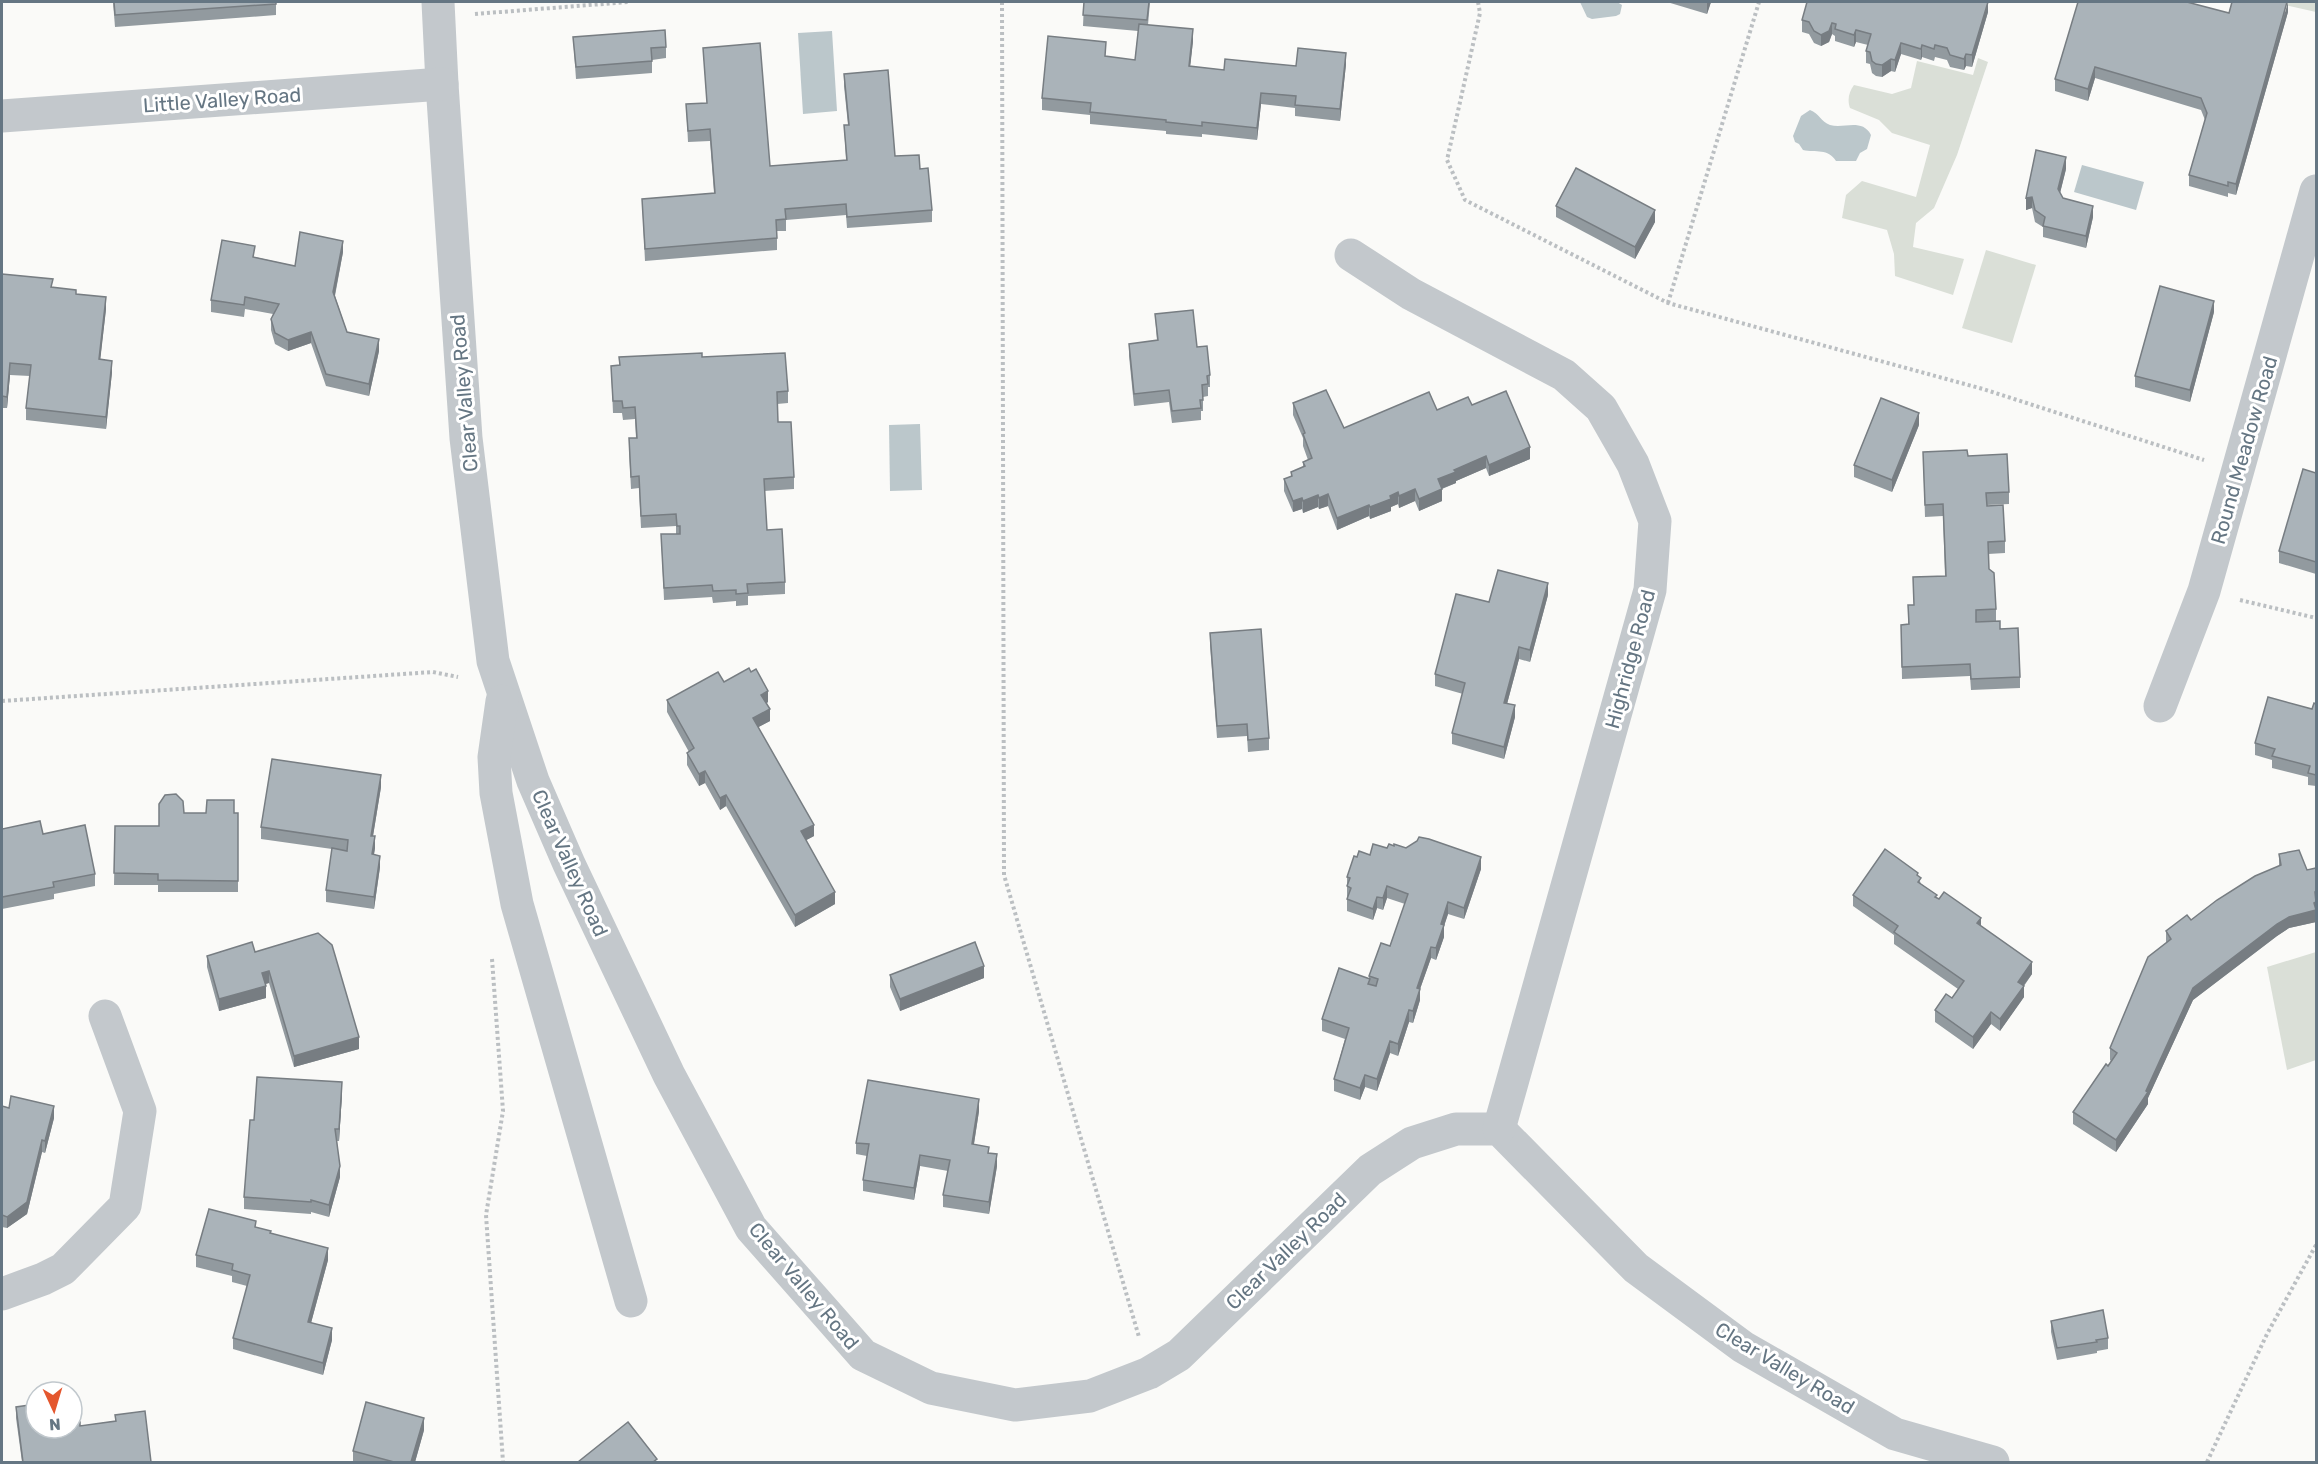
<svg xmlns="http://www.w3.org/2000/svg" width="2318" height="1464" viewBox="0 0 2318 1464" font-family="Rubik,sans-serif">
	<style>
		.green { fill: #dadfd7 }
		.water { fill: #bbc7cb }
		.lines { fill: none; stroke-linecap: round; stroke-linejoin: round }
		.path { stroke: #bbbfc2; stroke-width: 4; stroke-dasharray: 3 3; stroke-linecap: butt }
		.minor { stroke: #c3c8cc; stroke-width: 33 }
		.wall { fill: #929a9f }
		.shaded-wall { fill: #777d82 }
		.building { fill: #aab3b9; stroke: #777d82; stroke-width: 1.5 }
		.labels { text-anchor: middle; dominant-baseline: central; stroke-width: 6; stroke-linejoin: round; paint-order: stroke }
		.street-label { font-size: 20px; fill: #657683; stroke: #fff }
	</style>
	<rect width="100%" height="100%" fill="#fafaf8"/>
	<g class="green">
		<path d="M2272 2H2316V12Z"/>
		<path d="M1978 58 1988 62 1957 155 1934 208 1916 223 1913 247 1964 259 1953 295 1895 276 1894 254 1887 230 1842 218 1846 195 1862 181 1916 197 1930 145 1892 133 1879 120 1850 108C1847 99 1849 92 1854 85L1892 94 1911 88 1917 61 1973 75Z"/>
		<path d="M1986 250 2036 265 2012 343 1962 328Z"/>
		<path d="M2316 952V1060L2287 1070 2267 967Z"/>
	</g>
	<g class="water">
		<path d="M1580 2H1617L1622 5 1620 14 1616 16 1592 19 1587 17Z"/>
		<path d="M832 31 837 111 803 114 798 33Z"/>
		<path d="M1810 110C1819 113 1821 122 1830 125 1844 129 1862 118 1871 135L1867 149 1860 153 1856 161H1836C1828 148 1816 153 1803 150L1799 144 1795 142 1793 136 1801 116Z"/>
		<path d="M2082 165 2144 182 2136 210 2074 192Z"/>
		<path d="M920 424 922 490 890 491 889 425Z"/>
	</g>
	<g class="lines">
		<g class="path">
			<path d="M1002 2 1004 875 1139 1337"/>
			<path d="M1478 2 1480 13 1447 160 1465 200 1668 303 1983 389 2204 460"/>
			<path d="M475 14 628 2"/>
			<path d="M1668 303 1759 2"/>
			<path d="M2240 600 2316 618"/>
			<path d="M2 701 433 672 458 677"/>
			<path d="M492 959 503 1111 486 1215 503 1462"/>
			<path d="M2207 1462 2267 1334 2316 1245"/>
		</g>
		<g class="minor">
			<path d="M438 2 442 84 466 438 493 661 533 781 569 864 669 1075 751 1228 863 1355 931 1388 1015 1405 1090 1396 1149 1373 1179 1355 1370 1170 1412 1143 1456 1129H1499L1636 1268 1743 1347 1895 1434 1993 1462"/>
			<path d="M2 116 442 84"/>
			<path d="M1351 255 1411 294 1564 375 1601 408 1633 464 1655 521 1650 590 1499 1129"/>
			<path d="M502 701 494 757 496 793 517 904 631 1301"/>
			<path d="M2160 706 2204 591 2316 191"/>
			<path d="M2 1294 43 1279 63 1269 125 1206 140 1111 105 1016"/>
		</g>
	</g>
	<g class="wall">
		<path d="M113 2H276V15L115 27Z"/>
		<path d="M1084 2H1150L1148 25 1193 41 1190 66 1224 70 1346 64 1340 121 1295 116V108L1261 104 1257 140 1202 134V137L1166 134V131L1090 124V115L1042 110V98L1106 57 1135 60 1138 31 1083 26Z"/>
		<path d="M1667 2H1711L1707 14Z"/>
		<path d="M1988 12 1972 67 1966 66 1964 70 1950 67 1947 60 1935 57 1934 61 1922 57 1921 60 1901 54 1895 72 1891 71 1882 77 1876 76 1872 73 1870 64 1866 63V51L1868 45 1856 42 1854 47 1835 41V36L1832 34 1829 42 1821 46 1814 43 1809 34 1802 32V20Z"/>
		<path d="M2288 12 2236 195 2228 193V197L2189 186V175L2205 120 2201 110 2095 78 2088 101 2055 91V79L2229 13Z"/>
		<path d="M573 37 666 47V58L652 60V73L576 79Z"/>
		<path d="M703 48 770 166 846 160 844 125H848L844 86V74L895 156 920 169 932 210V222L847 228 846 215 786 220V231H777V250L645 261 642 199 714 193 710 141 688 142 686 104 707 103Z"/>
		<path d="M2066 169 2060 193 2063 198 2093 217 2086 248 2043 237V227L2035 222 2032 208 2026 210V198Z"/>
		<path d="M1556 206 1655 222 1635 259 1556 217Z"/>
		<path d="M343 252 335 296 347 332 379 351 369 396 326 386 311 343 288 351 275 344 271 330V319L273 314 245 309 244 317 211 312V300L255 257 295 266Z"/>
		<path d="M2 274 76 294 106 309 100 360 112 372 106 429 26 420V408L30 376 10 375 7 408H2Z"/>
		<path d="M2214 312 2190 402 2135 387V376Z"/>
		<path d="M1155 314 1197 347 1210 375V387H1208V396L1203 397V411H1201V420L1172 423 1169 402 1134 406 1129 356V344L1157 341Z"/>
		<path d="M619 357H702L788 391V403L777 404 778 422 794 477V489L764 491 767 530 785 582V594L748 596V605L736 606V601L713 603 712 597 664 600 661 534H676V526L641 528 639 488 631 489 629 450V438H636L635 419 623 420 622 413H613L611 366 619 365Z"/>
		<path d="M1293 403 1344 428 1437 410 1472 405 1530 459 1489 476 1486 468 1456 481V483L1442 489V501L1419 511 1415 501 1399 508 1398 504 1391 507V511L1370 519 1369 516 1337 530 1328 506 1319 509 1318 507 1303 513 1302 509 1293 512 1284 491V479L1291 477V472L1303 467V462L1308 460 1303 446V438L1293 415Z"/>
		<path d="M1919 425 1892 492 1854 477V465Z"/>
		<path d="M1923 452 1968 456 2009 492V504L1987 505 2005 541V553L1988 554 1989 569 1996 609V621L1976 622 2000 629 2020 677V688L1971 690 1970 676 1902 679 1901 625 1908 624V605H1914L1913 577 1945 576 1943 516 1925 517Z"/>
		<path d="M2316 473V574L2279 563V551Z"/>
		<path d="M1548 595 1530 662 1519 659 1507 704 1515 717 1504 759 1452 744V733L1463 694 1435 686V674Z"/>
		<path d="M1210 633 1269 738V750L1248 752 1247 736 1217 738 1210 645Z"/>
		<path d="M724 682 768 702 767 703 770 721 758 727 814 836 806 840 835 904 795 927 726 806 720 810 705 783 699 786 687 765V753L689 752 667 712V700Z"/>
		<path d="M2316 704V786L2308 785V777L2272 768V760L2255 755V743L2312 709Z"/>
		<path d="M381 787 373 836 375 848 374 854 380 867 374 909 326 902V890L332 849 261 839V827Z"/>
		<path d="M184 813H238V892H158V885H114L115 826H159Z"/>
		<path d="M2 829 43 834 95 874V886L54 894V899L2 909Z"/>
		<path d="M1387 848H1406L1481 869 1464 919 1448 914 1444 926V937L1436 960 1431 958 1420 989V1000L1413 1023 1409 1022 1398 1056 1390 1053 1377 1091 1365 1087 1360 1100 1334 1091V1079L1345 1039 1322 1031V1019L1369 979V976L1390 946 1405 904 1387 898 1383 910 1377 908 1373 920 1347 911V877L1357 857 1370 855Z"/>
		<path d="M2279 854 2307 870 2316 868V922L2289 928 2277 936 2193 1000 2148 1098V1104L2116 1152 2073 1124V1112L2111 1061 2110 1060V1048L2166 943V931L2191 920 2279 866Z"/>
		<path d="M1918 876 1921 884 1937 898 1981 926 2032 974 2024 986V997L2000 1031 1991 1024 1973 1049 1935 1022V1010L1952 998 1958 989 1894 944V935L1853 906V895Z"/>
		<path d="M255 952 359 1049 294 1067 269 983 265 984 266 998 219 1011 207 967V956Z"/>
		<path d="M890 975 984 978 900 1011 890 987Z"/>
		<path d="M342 1094 339 1141H337L340 1177 329 1217 311 1212V1214L244 1209V1197L254 1120Z"/>
		<path d="M2 1106 54 1118 45 1153 42 1152 27 1214 7 1228 2 1227Z"/>
		<path d="M979 1111 974 1144 989 1153 997 1166 989 1214 943 1207V1195L948 1171 920 1166 914 1200 863 1191V1180L867 1156 856 1154V1143Z"/>
		<path d="M256 1227 328 1260 311 1323 332 1340 323 1375 233 1349V1338L247 1286 232 1282V1276L196 1267V1255Z"/>
		<path d="M2051 1321 2108 1338V1349L2097 1351V1353L2057 1360 2051 1332Z"/>
		<path d="M16 1407 36 1428 80 1426 115 1421V1415L151 1462H22L16 1418Z"/>
		<path d="M424 1430 415 1462H353V1451Z"/>
	</g>
	<g class="shaded-wall">
		<path d="M1707 2H1711L1707 14Z"/>
		<path d="M1988 2V12L1972 67V55Z"/>
		<path d="M2288 2V12L2236 195V184Z"/>
		<path d="M1832 23V34L1829 42 1821 46V35Z"/>
		<path d="M1193 29V41L1189 78V66Z"/>
		<path d="M1856 30V42L1854 47V35Z"/>
		<path d="M1901 43V54L1895 72V60Z"/>
		<path d="M1922 45V57L1921 60V49Z"/>
		<path d="M1346 53V64L1340 121V109Z"/>
		<path d="M1966 54V66L1964 70V59Z"/>
		<path d="M1891 59V71L1882 77V65Z"/>
		<path d="M2095 67V78L2088 101V89Z"/>
		<path d="M1261 93V104L1257 140V128Z"/>
		<path d="M2066 157V169L2058 201V189Z"/>
		<path d="M2032 197V208L2026 210V198Z"/>
		<path d="M2093 206V217L2086 248V236Z"/>
		<path d="M1655 210V222L1635 259V247Z"/>
		<path d="M343 241V252L333 304V292Z"/>
		<path d="M106 297V309L99 371V359Z"/>
		<path d="M2214 301V312L2190 402V390Z"/>
		<path d="M311 332V343L288 351V340Z"/>
		<path d="M379 339V351L369 396V384Z"/>
		<path d="M112 361V372L106 429V417Z"/>
		<path d="M10 363V375L7 408V397Z"/>
		<path d="M1919 413V425L1892 492V480Z"/>
		<path d="M1530 447V459L1489 476V465Z"/>
		<path d="M1486 456V468L1456 481V483L1438 490V479L1454 470Z"/>
		<path d="M1415 489V501L1399 508V496Z"/>
		<path d="M1442 489V501L1419 511V499Z"/>
		<path d="M1398 492V504L1391 507V511L1370 519V507Z"/>
		<path d="M1328 494V506L1319 509V498Z"/>
		<path d="M1318 495V507L1303 513V501Z"/>
		<path d="M1302 498V509L1293 512V501Z"/>
		<path d="M1369 505V516L1337 530V518Z"/>
		<path d="M1548 583V595L1530 662V650Z"/>
		<path d="M1519 647V659L1504 715V703Z"/>
		<path d="M768 691V702L761 706V695Z"/>
		<path d="M1515 705V717L1504 759V747Z"/>
		<path d="M770 709V721L753 730V718Z"/>
		<path d="M705 771V783L699 786V774Z"/>
		<path d="M381 775V787L371 848V836Z"/>
		<path d="M726 795V806L720 810V798Z"/>
		<path d="M814 825V836L801 843V831Z"/>
		<path d="M375 836V848L372 866V854Z"/>
		<path d="M380 856V867L374 909V897Z"/>
		<path d="M1481 857V869L1464 919V908Z"/>
		<path d="M1387 886V898L1383 910V898Z"/>
		<path d="M835 892V904L795 927V915Z"/>
		<path d="M1377 897V908L1373 920V909Z"/>
		<path d="M1448 902V914L1444 926V937L1436 960V948L1441 924Z"/>
		<path d="M2316 910V922L2289 928 2277 936 2193 1000 2148 1098V1104L2116 1152V1140L2146 1091 2193 988 2277 924 2289 917Z"/>
		<path d="M1981 918V930L1977 923Z"/>
		<path d="M1431 947V958L1420 989V1000L1413 1023V1011L1417 988Z"/>
		<path d="M2032 962V974L2018 993V982Z"/>
		<path d="M984 966V978L900 1011V999Z"/>
		<path d="M269 971V983L262 985V973Z"/>
		<path d="M266 986V998L219 1011V999Z"/>
		<path d="M2024 986V997L2000 1031V1019Z"/>
		<path d="M1409 1010V1022L1398 1056V1044Z"/>
		<path d="M1991 1012V1024L1973 1049V1037Z"/>
		<path d="M359 1037V1049L294 1067V1056Z"/>
		<path d="M1390 1041V1053L1377 1091V1079Z"/>
		<path d="M1365 1075V1087L1360 1100V1088Z"/>
		<path d="M342 1082V1094L339 1141V1129Z"/>
		<path d="M979 1099V1111L972 1156V1144Z"/>
		<path d="M54 1106V1118L45 1153V1141Z"/>
		<path d="M42 1140V1152L27 1214 7 1228V1217Z"/>
		<path d="M997 1154V1166L989 1214V1202Z"/>
		<path d="M920 1155V1166L914 1200V1188Z"/>
		<path d="M340 1166V1177L329 1217V1205Z"/>
		<path d="M328 1248V1260L308 1334V1322Z"/>
		<path d="M332 1328V1340L323 1375V1363Z"/>
		<path d="M424 1418V1430L415 1462H411Z"/>
	</g>
	<g class="building">
		<path d="M114 2H276V4L115 15Z"/>
		<path d="M1084 2H1149L1147 20 1083 15Z"/>
		<path d="M1807 2H1988L1972 55 1966 54 1964 59 1950 55 1947 48 1935 45 1934 49 1922 45 1921 49 1901 43 1895 60 1891 59 1882 65 1876 64 1872 61 1870 52 1866 51 1871 34 1856 30 1854 35 1835 29 1836 24 1832 23 1829 31 1821 35 1814 31 1809 22 1802 20Z"/>
		<path d="M2078 2H2187L2229 13 2232 2H2287L2236 184 2228 182V186L2189 175 2207 113 2201 98 2095 67 2088 89 2055 79Z"/>
		<path d="M1139 24 1193 29 1189 66 1224 70 1225 59 1296 66 1298 48 1346 53 1340 109 1295 105 1296 96 1261 93 1257 128 1202 122V126L1166 122V120L1090 112 1091 103 1042 98 1048 36 1106 42 1105 56 1135 60Z"/>
		<path d="M665 30 666 47 651 48 652 61 576 67 573 37Z"/>
		<path d="M760 43 770 166 847 160 844 125H849L844 74 888 70 895 156 919 155 920 169 928 168 932 210 847 217 846 204 785 209 786 219 776 220 777 238 645 249 642 199 715 193 710 129 688 131 686 104 707 103 703 48Z"/>
		<path d="M2036 150 2066 157 2058 189 2063 198 2093 206 2086 236 2043 226 2045 217 2035 210 2032 197 2026 198Z"/>
		<path d="M1576 168 1655 210 1635 247 1556 206Z"/>
		<path d="M300 232 343 241 333 292 347 332 379 339 369 384 326 374 311 332 288 340 275 333 271 319 279 304 245 297 244 305 211 300 222 240 255 246 253 257 295 266Z"/>
		<path d="M2 274 53 279 51 287 76 290V294L106 297 99 359 112 361 106 417 26 408 31 365 10 363 7 397 2 396Z"/>
		<path d="M2160 286 2214 301 2190 390 2135 376Z"/>
		<path d="M1193 310 1197 347 1207 346 1210 375 1207 376 1208 384 1202 385 1203 400H1200L1201 408 1172 411 1169 390 1134 394 1129 344 1158 340 1155 314Z"/>
		<path d="M702 353V357L785 353 788 391 777 392 778 422H791L794 477 764 479 767 530 782 529 785 582 747 584 748 593 736 594V590L713 591 712 585 664 588 661 534H680V526H677L676 514 641 516 639 476 631 477 629 438H637L635 407 623 408 622 401H613L611 366 620 365 619 357Z"/>
		<path d="M1326 390 1344 428 1429 392 1437 410 1468 397 1472 405 1506 391 1530 447 1489 465 1486 456 1454 470 1456 472 1438 479 1442 489 1419 499 1415 489 1399 496 1398 492 1390 496 1391 499 1370 507 1369 505 1337 518 1328 494 1319 498 1318 495 1303 501 1302 498 1293 501 1284 479 1292 476 1291 472 1305 466 1303 462 1312 458 1303 434 1305 433 1293 403Z"/>
		<path d="M1881 398 1919 413 1892 480 1854 465Z"/>
		<path d="M1967 450 1968 456 2007 454 2009 492 1986 493 1987 506 2003 505 2005 541 1988 542 1989 569 1994 573 1996 609 1976 610V622L2000 621V629L2018 628 2020 677 1971 679 1970 664 1902 667 1901 625 1909 624 1908 605H1914L1913 577 1946 576 1943 504 1925 505 1923 452Z"/>
		<path d="M2303 469 2316 473V562L2279 551Z"/>
		<path d="M1498 570 1548 583 1530 650 1519 647 1504 703 1515 705 1504 747 1452 733 1465 683 1435 674 1456 594 1489 602Z"/>
		<path d="M1261 629 1269 738 1248 740 1247 724 1217 726 1210 633Z"/>
		<path d="M749 668 751 672 756 669 768 691 761 695 770 709 753 718 814 825 801 831 835 892 795 915 726 795 720 798 705 771 699 774 687 753 694 748 667 700 718 672 724 682Z"/>
		<path d="M2268 697 2312 709 2314 703 2316 704V775L2308 773 2310 766 2272 756 2275 749 2255 743Z"/>
		<path d="M272 759 381 775 371 836H375L372 854 380 856 374 897 326 890 332 848 347 851 348 840 261 827Z"/>
		<path d="M176 794 183 801 184 813H206L207 800H234V813H238V881L158 880V874L114 873 115 826H159V804L165 795Z"/>
		<path d="M40 821 43 834 85 825 95 874 53 882 54 887 2 897V829Z"/>
		<path d="M1419 837 1429 839 1481 857 1464 908 1448 902 1441 924 1444 925 1436 948 1431 947 1417 988 1420 989 1413 1011 1409 1010 1398 1044 1390 1041 1377 1079 1365 1075 1360 1088 1334 1079 1349 1028 1322 1019 1339 968 1370 979 1368 984 1376 986 1378 979 1369 976 1381 943 1390 946 1408 894 1387 886 1383 898 1377 897 1373 909 1347 899 1351 888 1347 886 1350 878 1347 877 1354 856 1357 857 1359 851 1370 855 1373 844 1387 848 1389 844 1394 846V844L1406 848 1417 841Z"/>
		<path d="M1885 849 1918 873 1917 875 1921 878 1918 882 1937 895 1935 897 1939 899 1944 892 1981 918 1977 923 2032 962 2018 982 2024 986 2000 1019 1991 1012 1973 1037 1935 1010 1946 994 1952 998 1964 981 1894 932 1898 926 1853 895Z"/>
		<path d="M2299 850 2307 870 2316 868V892H2315L2316 902 2314 903 2316 910 2289 917 2277 924 2193 988 2146 1091 2148 1092 2116 1140 2073 1112 2106 1064 2108 1066 2117 1053 2110 1048 2148 957 2171 939 2166 931 2187 915 2191 920 2217 900 2255 876 2281 865 2279 854Z"/>
		<path d="M318 933 332 945 359 1037 294 1056 269 971 262 973 266 986 219 999 207 956 252 942 255 952Z"/>
		<path d="M975 942 984 966 900 999 890 975Z"/>
		<path d="M257 1077 342 1082 339 1129H335L340 1166 329 1205 311 1200V1202L244 1197 250 1120H254Z"/>
		<path d="M868 1080 979 1099 972 1144 989 1147 988 1153 997 1154 989 1202 943 1195 950 1160 920 1155 914 1188 863 1180 869 1144 856 1143Z"/>
		<path d="M11 1096 54 1106 45 1141 42 1140 27 1202 7 1217 2 1215V1106L9 1108Z"/>
		<path d="M209 1209 256 1221 255 1227 271 1231 270 1233 328 1248 308 1322 332 1328 323 1363 233 1338 250 1275 232 1270 233 1264 196 1255Z"/>
		<path d="M2103 1310 2108 1338 2096 1340 2097 1342 2057 1348 2051 1321Z"/>
		<path d="M366 1402 424 1418 411 1462H394L353 1451Z"/>
		<path d="M36 1404V1428H72V1423L80 1422V1426L116 1421 115 1415 145 1411 151 1462H23L16 1407Z"/>
		<path d="M628 1422 657 1459 653 1462H578Z"/>
	</g>
	<g class="labels">
		<g class="street-label">
			<text transform="translate(222 100) rotate(-4)">Little Valley Road</text>
			<text transform="translate(464 393) rotate(-95)">Clear Valley Road</text>
			<text transform="translate(2244 450) rotate(-74)">Round Meadow Road</text>
			<text transform="translate(1630 659) rotate(-75)">Highridge Road</text>
			<text transform="translate(570 863) rotate(66)">Clear Valley Road</text>
			<text transform="translate(1286 1251) rotate(-44)">Clear Valley Road</text>
			<text transform="translate(804 1286) rotate(50)">Clear Valley Road</text>
			<text transform="translate(1785 1368) rotate(31)">Clear Valley Road</text>
		</g>
	</g>
	<rect width="2318" height="1464" fill="none" stroke="#657683" stroke-width="6"/>
	<g transform="translate(54 1410) rotate(176)"><circle r="28" fill="#ffffff" stroke="#c1c8cd" stroke-width="1.5"/>
	<path d="M0-4.5L10 22L0 15L-10 22Z" fill="#e4572e"/>
	<text y="-9" font-size="16" font-weight="bold" text-anchor="middle" fill="#657683">N</text>
	</g>
</svg>
